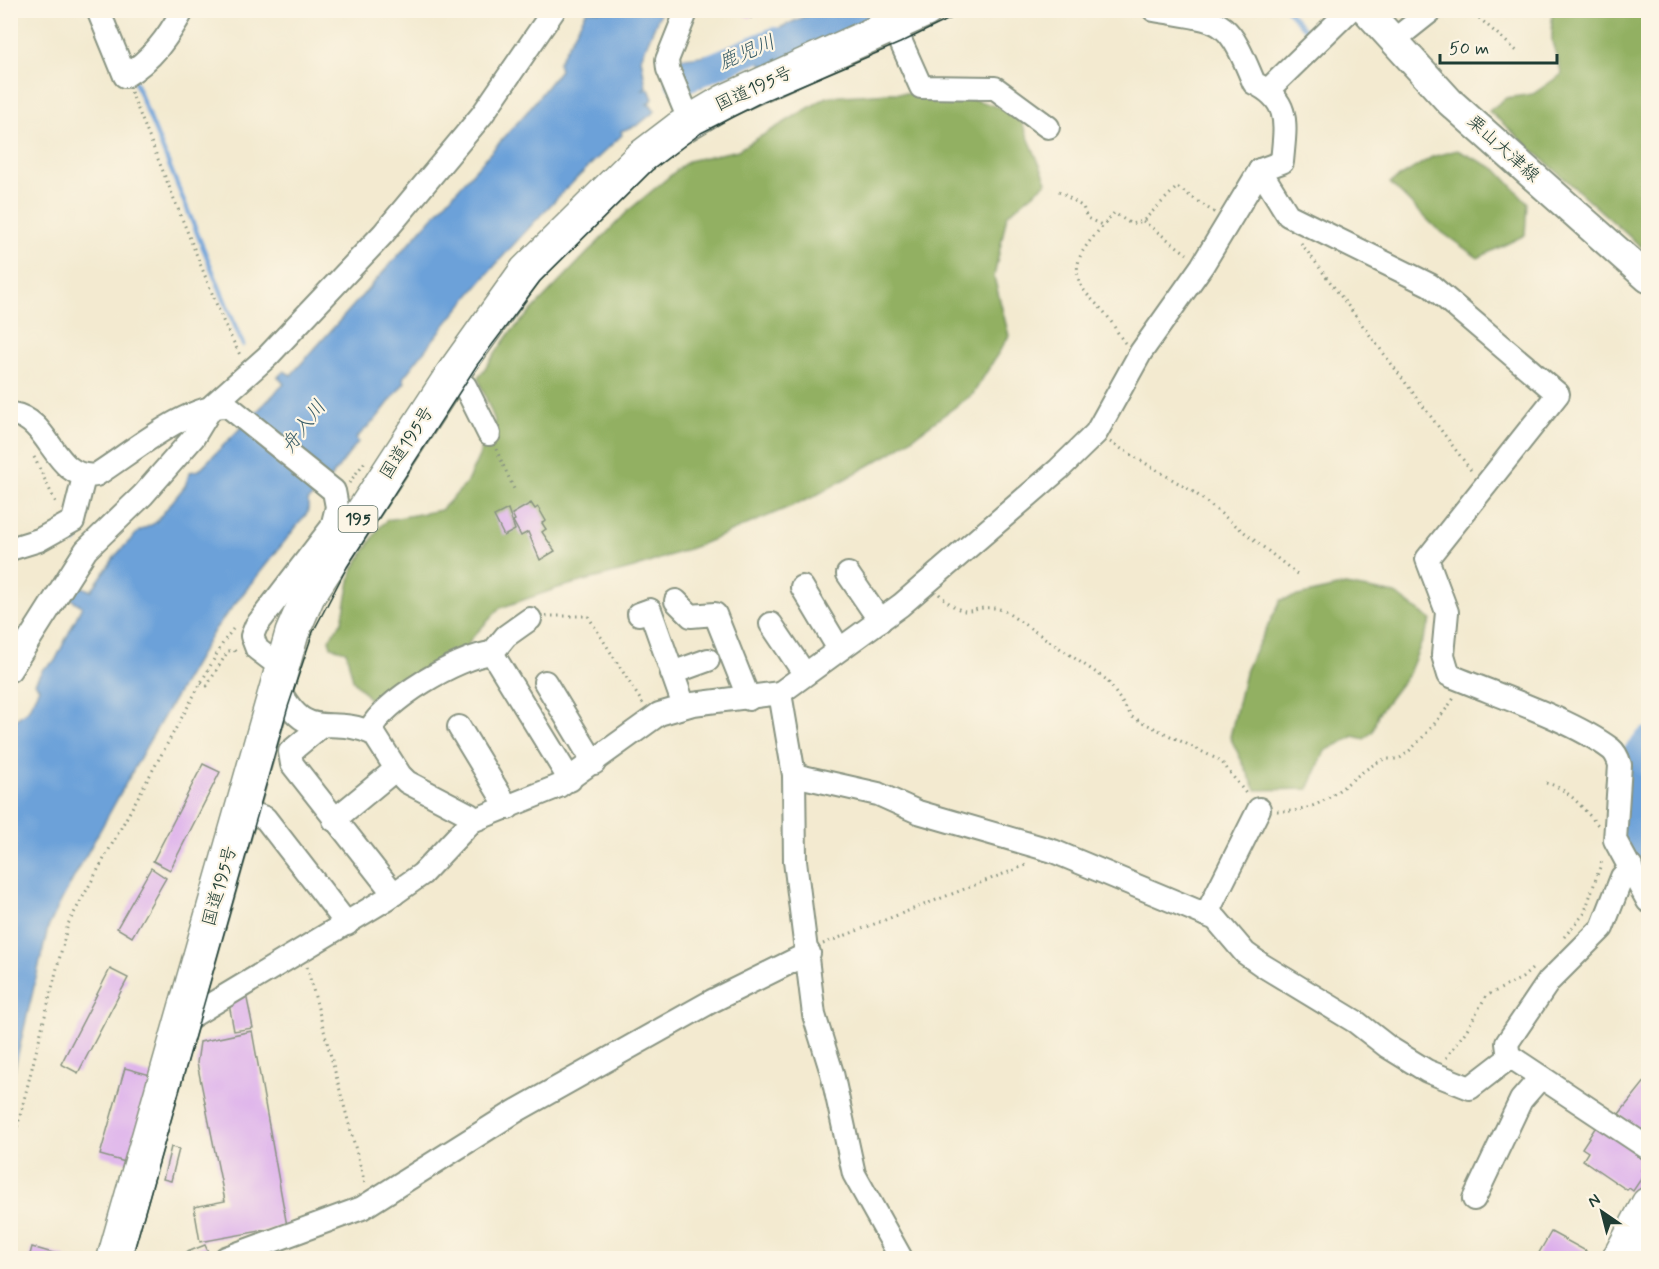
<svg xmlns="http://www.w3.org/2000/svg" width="1659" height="1269" viewBox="0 0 1659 1269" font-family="Mynerve,'Klee One',sans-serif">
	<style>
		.forest { fill: #92b062; stroke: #58764b; stroke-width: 1.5 }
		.water { fill: #6ca1d9; stroke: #466f86; stroke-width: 1.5 }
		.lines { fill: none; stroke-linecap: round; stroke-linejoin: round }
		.stream { stroke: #6ca1d9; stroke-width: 4.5 }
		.river { stroke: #6ca1d9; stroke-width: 28 }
		.building { fill: #dcaeec }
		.minor-casing { stroke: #899482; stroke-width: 26 }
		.major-casing { stroke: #899482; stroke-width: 32 }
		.highway-casing { stroke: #899482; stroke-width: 36 }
		.path { stroke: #899482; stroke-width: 3; stroke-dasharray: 1.5 4.5; stroke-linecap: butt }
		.minor { stroke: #fff; stroke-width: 22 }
		.major { stroke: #fff; stroke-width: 28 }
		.highway { stroke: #fff; stroke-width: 33 }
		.tram { stroke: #1f3d34; stroke-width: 1.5 }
		.labels { text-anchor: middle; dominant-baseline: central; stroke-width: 4.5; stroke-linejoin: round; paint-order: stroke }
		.shield { fill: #fcf5e5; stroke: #617469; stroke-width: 1.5 }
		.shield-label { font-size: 16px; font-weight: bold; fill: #1f3d34 }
		.street-label { font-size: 18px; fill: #1f3d34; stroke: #fcf5e5 }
		.water-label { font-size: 20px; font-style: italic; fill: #365b66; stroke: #fcf5e5 }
	</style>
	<rect width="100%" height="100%" fill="#fcf5e5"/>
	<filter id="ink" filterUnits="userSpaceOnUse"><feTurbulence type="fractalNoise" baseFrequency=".0167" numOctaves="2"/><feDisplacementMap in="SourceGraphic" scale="12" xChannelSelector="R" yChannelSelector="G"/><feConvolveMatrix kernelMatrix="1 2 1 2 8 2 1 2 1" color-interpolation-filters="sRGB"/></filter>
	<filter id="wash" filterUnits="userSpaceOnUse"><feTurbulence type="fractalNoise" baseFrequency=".008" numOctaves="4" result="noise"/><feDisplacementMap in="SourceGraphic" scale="24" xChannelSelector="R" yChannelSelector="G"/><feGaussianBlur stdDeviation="1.35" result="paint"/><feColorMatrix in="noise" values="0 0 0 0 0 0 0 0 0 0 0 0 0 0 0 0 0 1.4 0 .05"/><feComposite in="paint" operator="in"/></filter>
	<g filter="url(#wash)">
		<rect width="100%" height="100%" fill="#f3ead0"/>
		<g class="forest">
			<path d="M1552 11H1648V106L1642 170 1648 183V253L1489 111 1506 98 1533 94 1562 74 1552 42Z"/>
			<path d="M890 93H953L1018 113 1047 182 1007 215 994 277 1009 336 973 394 891 453 813 497 697 546 634 568 558 588 500 608 471 639 462 658 373 709 368 697 353 680 346 651 331 647 329 639 342 622 352 571 379 528 387 520 441 510 466 484 495 421 478 378 509 334 629 210 688 161 738 150 827 97Z"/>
			<path d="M1457 150 1496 169 1527 202 1525 235 1478 258 1436 228 1390 183 1432 157Z"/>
			<path d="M1345 585 1396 594 1431 620 1409 673 1378 714 1373 731 1364 739 1354 736 1325 751 1308 789 1256 790 1230 737 1246 669 1281 600Z"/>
		</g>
		<g class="water">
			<path d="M587 11H661L641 58 646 87 643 90 649 89 653 99 647 104H650L655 111 638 125 621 131 622 135C539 211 472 289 403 378L405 382 376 419 356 438 358 442 332 476 308 501V512L215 629 147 745 61 901 48 928 11 1083V723L28 710 39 688 35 683 43 669 55 661 82 606 65 595 74 583 91 591 116 555 139 531 155 523 185 486 190 472 199 470 284 384 278 377 284 371 291 375 526 113 560 70 558 63Z"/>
			<path d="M817 11H897L764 68 753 51 697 73 702 87 682 88 677 58C727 58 772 30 817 11Z"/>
		</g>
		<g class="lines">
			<g class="stream">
				<path d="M1287 10 1313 38"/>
				<path d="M133 77 243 345"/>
				<path d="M75 542 87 516V509"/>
			</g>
			<g class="river">
				<path d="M679 81 775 41"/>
				<path d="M1648 741 1629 764 1628 826V834L1648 874"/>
			</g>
		</g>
		<g id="blocks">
			<g class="building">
				<path d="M730 10H754L751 18Z"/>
				<path d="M531 503 535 509 538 507 546 521 542 523 546 529 542 532 555 551 540 560 528 532 521 536 513 521 515 520 512 514Z"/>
				<path d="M508 509 515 530 504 536 494 516Z"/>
				<path d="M203 764 220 772 170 870 153 861Z"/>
				<path d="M151 868 166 878 132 937 117 928Z"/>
				<path d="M110 969 128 978 78 1073 61 1064Z"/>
				<path d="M246 994 253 1028 234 1031 229 1004Z"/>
				<path d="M252 1031 287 1226 200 1242 194 1207 225 1201 197 1063 200 1042Z"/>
				<path d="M125 1068 154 1076 129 1163 100 1155Z"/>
				<path d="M1646 1080 1648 1082V1137L1619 1114Z"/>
				<path d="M1597 1125 1648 1160 1641 1170 1645 1173 1633 1191 1629 1188 1627 1190 1583 1160 1588 1152 1582 1148Z"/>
				<path d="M171 1147 179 1149 171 1181 163 1179Z"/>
				<path d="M1551 1232 1586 1251 1582 1258 1575 1256 1573 1258H1536Z"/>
				<path d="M205 1245 211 1258H172Z"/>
				<path d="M32 1247 70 1258H29Z"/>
			</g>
		</g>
	</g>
	<g filter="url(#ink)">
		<use href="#blocks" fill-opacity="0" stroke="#899482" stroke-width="1.5"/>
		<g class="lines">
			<defs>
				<g id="minor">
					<path d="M98 10 125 76C152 60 168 37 183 10"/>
					<path d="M687 10 667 60 668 69 690 122"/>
					<path d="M1154 10C1224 22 1226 15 1254 83 1292 101 1285 126 1282 162L1260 170 1288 215 1430 285 1558 394 1427 559 1447 612 1443 655 1449 675C1496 695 1571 719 1611 749 1616 753 1618 758 1620 765L1615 840 1648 901"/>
					<path d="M888 13 921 87 995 88 1048 127"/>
					<path d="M1393 41 1432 10"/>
					<path d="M1268 90 1350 10"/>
					<path d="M451 376 465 386 489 434"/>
					<path d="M13 414C51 420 54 481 96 475 131 453 188 404 228 406L334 491 337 507 332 527 256 626 252 636 257 649 282 668"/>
					<path d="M10 549 39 540 73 521 84 477"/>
					<path d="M848 574 880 621"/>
					<path d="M802 587 839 649"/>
					<path d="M676 601 691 616 715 614 749 699"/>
					<path d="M639 614 650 610 684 706"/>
					<path d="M771 624 804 673"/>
					<path d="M492 653 506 636 530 619"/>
					<path d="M10 670 86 550 143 495 193 438 213 405 268 356 383 234 482 115 554 10"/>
					<path d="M672 673 708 660"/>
					<path d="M545 682 594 763"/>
					<path d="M277 686C309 747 326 712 374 734L400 775 407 782 470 815 472 821 559 786 659 714 693 704 780 693 794 775 795 861 814 1015 832 1073 854 1174 901 1258"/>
					<path d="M780 693 901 605 1059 469 1096 433 1141 352 1202 266 1260 170"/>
					<path d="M320 727 290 752 292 764 394 894"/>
					<path d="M459 727 508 808"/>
					<path d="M369 731C385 700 457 657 492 653L570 780"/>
					<path d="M794 775 878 794 918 812 1053 851 1216 919 1245 953 1262 965 1356 1022 1388 1047 1427 1071 1470 1088 1505 1061 1514 1059 1648 1148"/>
					<path d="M242 810 265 818 347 924"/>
					<path d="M334 820 396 769"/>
					<path d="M1206 915 1259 809"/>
					<path d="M182 1022 388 898 422 874 472 821"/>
					<path d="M1509 1058 1507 1043 1549 981 1602 928 1622 877 1631 867"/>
					<path d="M1474 1199 1521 1100 1541 1077"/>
					<path d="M226 1258 362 1208 516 1111 712 1001 809 953"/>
				</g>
				<path id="major" d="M1366 10 1450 102 1648 278"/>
				<g id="highway">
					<path d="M114 1258 292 633 308 596 451 376 526 271 640 158 678 129 725 101 926 10"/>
					<path d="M1619 1258 1648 1204"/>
				</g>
			</defs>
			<use href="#minor" class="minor-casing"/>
			<use href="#major" class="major-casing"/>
			<use href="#highway" class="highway-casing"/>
			<g class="path">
				<path d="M1470 10 1519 53"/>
				<path d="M131 92 224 323 241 357"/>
				<path d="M1059 191 1083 207 1087 218 1104 226"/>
				<path d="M1143 221 1187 254"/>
				<path d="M1301 243 1473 473"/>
				<path d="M1125 343C1117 333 1112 321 1104 312 1090 296 1070 284 1080 257 1084 245 1105 224 1114 213L1131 224 1143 221 1177 187 1215 213"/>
				<path d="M1110 442 1195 493 1297 574"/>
				<path d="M496 449 514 489"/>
				<path d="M34 457 57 505"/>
				<path d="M349 483 367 459"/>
				<path d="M939 594C973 627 970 600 1003 610L1107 680 1132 717 1221 761 1247 795"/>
				<path d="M546 616H588L643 704"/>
				<path d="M201 683 207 686 228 651 234 650 238 655"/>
				<path d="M1546 783C1569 788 1583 809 1598 825"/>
				<path d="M1277 811C1326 815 1344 779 1382 760 1387 758 1395 760 1400 758 1412 752 1448 709 1455 696"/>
				<path d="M1564 937 1584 914 1603 858"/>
				<path d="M823 944 1029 864"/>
				<path d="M307 967 365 1184"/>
				<path d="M1446 1058 1466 1031 1486 996 1522 978 1532 969"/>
				<path d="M10 1156 68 924 224 641 233 629"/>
			</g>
			<use href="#minor" class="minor"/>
			<use href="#major" class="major"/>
			<use href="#highway" class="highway"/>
			<path class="tram" d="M132 1258 288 707 313 632 347 567 477 365 540 281 652 170 701 133 764 101 900 43 968 10"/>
		</g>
	</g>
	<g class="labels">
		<rect class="shield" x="338.5" y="506" width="39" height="26" rx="4.5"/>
		<g class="shield-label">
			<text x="358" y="519">195</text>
		</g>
		<g class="street-label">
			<text transform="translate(754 89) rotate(-25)">国道195号</text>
			<text transform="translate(1503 149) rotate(42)">栗山大津線</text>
			<text transform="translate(407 443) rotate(-57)">国道195号</text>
			<text transform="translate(220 886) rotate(-74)">国道195号</text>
		</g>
		<g class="water-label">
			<text transform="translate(747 53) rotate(-23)">鹿児川</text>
			<text transform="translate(304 427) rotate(-53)">舟入川</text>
		</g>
	</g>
	<rect width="1659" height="1269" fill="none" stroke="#fcf5e5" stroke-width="36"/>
	<g transform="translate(1602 1212) rotate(325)" stroke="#fcf5e5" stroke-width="4.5" paint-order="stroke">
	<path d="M0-4.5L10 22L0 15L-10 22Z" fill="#1f3d34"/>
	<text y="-9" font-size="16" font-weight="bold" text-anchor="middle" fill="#1f3d34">N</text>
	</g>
	<path d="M1440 54v9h117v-9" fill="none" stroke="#1f3d34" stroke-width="3"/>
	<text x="1449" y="54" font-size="18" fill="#1f3d34" stroke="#fcf5e5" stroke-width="4.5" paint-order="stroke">50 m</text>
</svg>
